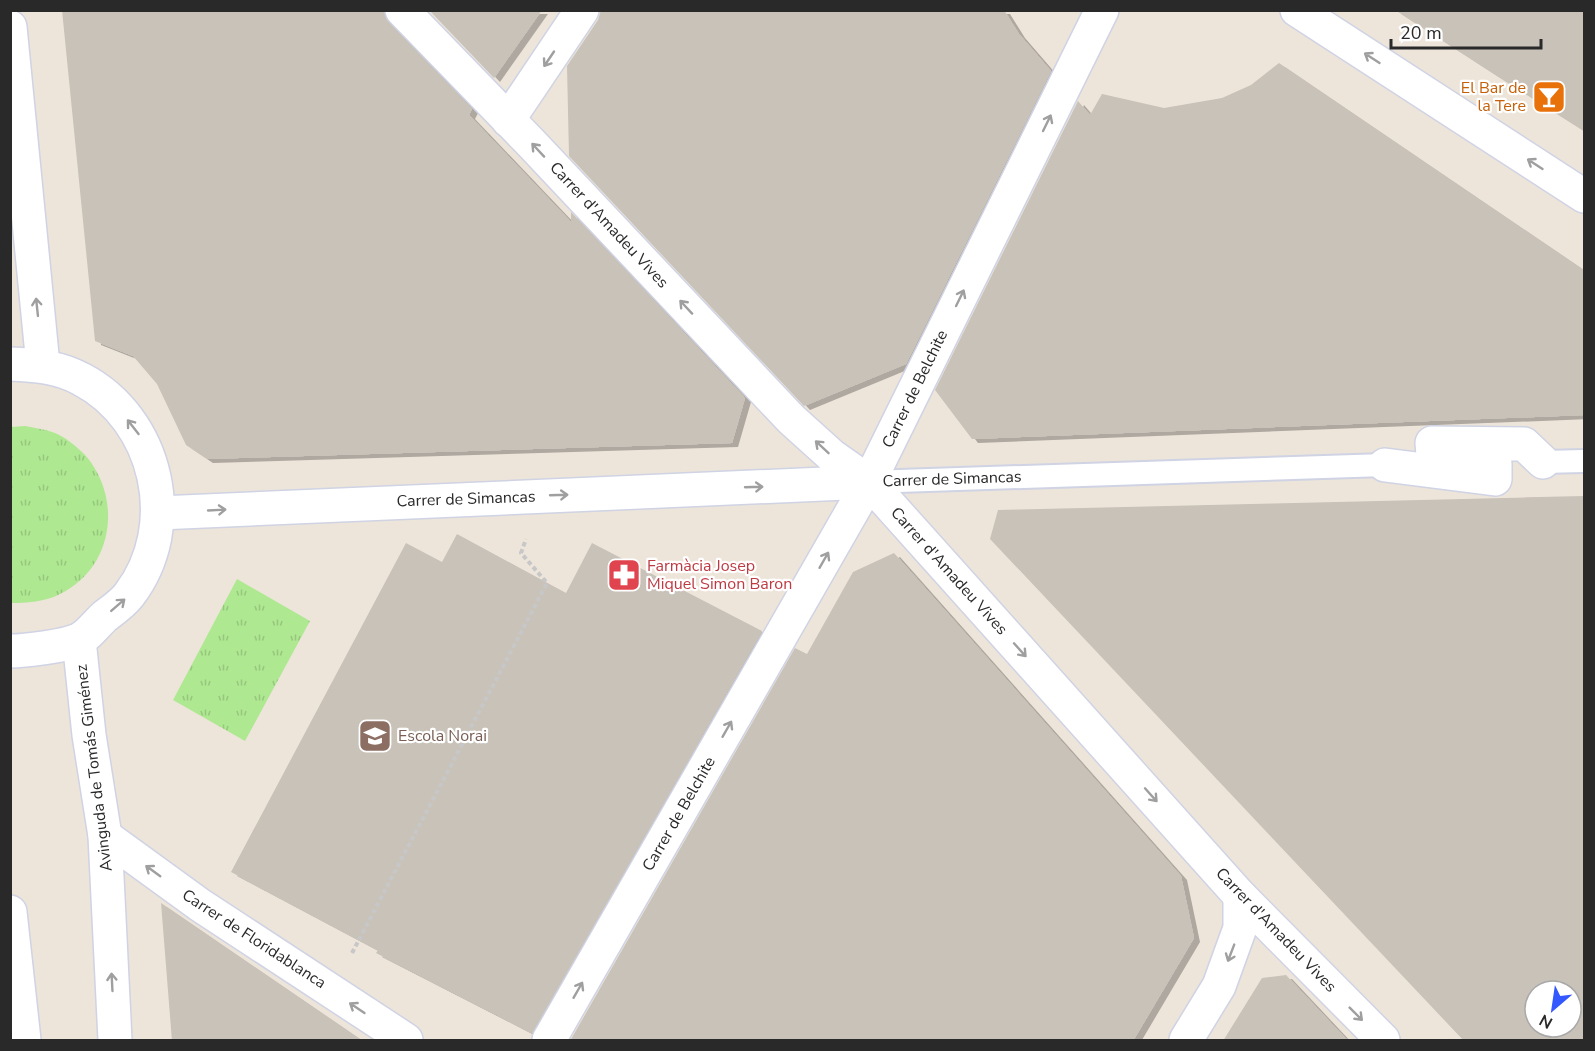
<svg xmlns="http://www.w3.org/2000/svg" width="1595" height="1051" viewBox="0 0 1595 1051" font-family="'Nunito Sans',sans-serif">
	<style>
		.grass { fill: url(#grass-tufts) }
		.building { fill: #c8c2b9; fill-rule: evenodd; filter: url(#shadow) }
		.lines { fill: none; stroke-linecap: round; stroke-linejoin: round }
		.service-casing { stroke: #cfd3e4; stroke-width: 26 }
		.pedestrian-casing { stroke: #cfd3e4; stroke-width: 36 }
		.minor-casing { stroke: #cfd3e4; stroke-width: 36 }
		.tertiary-casing { stroke: #cfd3e4; stroke-width: 36 }
		.path { stroke: #c7c7c7; stroke-width: 4; stroke-dasharray: 4.5 3; stroke-linecap: butt }
		.service { stroke: #fff; stroke-width: 22 }
		.pedestrian { stroke: #fff; stroke-width: 33 }
		.minor { stroke: #fff; stroke-width: 33 }
		.tertiary { stroke: #fff; stroke-width: 33 }
		.oneway { stroke: #9f9f9f }
		.labels { text-anchor: middle; dominant-baseline: central; stroke-width: 4.5; stroke-linejoin: round; paint-order: stroke }
		.food-label { font-size: 16px; fill: #c56008; stroke: #fff; text-anchor: end }
		.street-label { font-size: 16px; fill: #292929; stroke: #fff }
		.health-label { font-size: 16px; fill: #be3a42; stroke: #fff; text-anchor: start }
		.education-label { font-size: 16px; fill: #785e54; stroke: #fff; text-anchor: start }
	</style>
	<defs>
		<pattern id="grass-tufts" width="24" height="20" patternUnits="userSpaceOnUse" patternTransform="scale(1.5)"><rect width="24" height="20" fill="#aee891"/><path d="M3 7l-1-3M5 7V3M7 7l1-3M15 17l-1-3M17 17v-4M19 17l1-3" fill="none" stroke="#96c77d"/></pattern>
		<filter id="shadow"><feDropShadow dx="6" dy="4" stdDeviation="0" flood-color="#0004"/></filter>
	</defs>
	<rect width="100%" height="100%" fill="#ede5da"/>
	<g class="grass">
		<path d="M25 426C34 428 44 429 52 432 65 436 77 447 86 456 123 500 113 568 60 594 45 602 27 603 10 603L11 427Z"/>
		<path d="M237 579 310 621 245 741 173 700Z"/>
	</g>
	<g class="building">
		<path d="M62 10H384L389 23 472 109 469 115 571 222V212L745 398 732 443 207 459 186 445 157 384 133 356 95 341Z"/>
		<path d="M429 10H542L494 78Z"/>
		<path d="M601 10H1004L1019 34 1051 71 906 364 804 406 569 156 567 66 598 20Z"/>
		<path d="M1395 10H1584V131L1494 74Z"/>
		<path d="M1279 63 1584 270V415L972 439 935 390 1078 101 1090 115 1102 94 1164 108 1222 98 1251 85Z"/>
		<path d="M1584 496V1041H1464L990 539 998 510ZM1535 991H1571V1027H1535Z"/>
		<path d="M457 534 566 593 592 543 762 631 532 1033 376 953 378 950 231 872 406 543 442 562Z"/>
		<path d="M894 553 1181 876 1194 938 1133 1041H570L795 648 807 654 853 572Z"/>
		<path d="M161 903 363 1041H172Z"/>
		<path d="M1286 975 1348 1041H1223L1262 978Z"/>
	</g>
	<g class="lines">
		<defs>
			<g id="service">
				<path d="M1543 462 1584 461"/>
				<path d="M869 482 1385 465"/>
			</g>
			<path id="pedestrian" d="M1385 465 1495 479V464L1433 455 1432 443 1524 444 1543 462"/>
			<g id="minor">
				<path d="M402 10 532 144 791 419 832 456 869 482 1240 896 1383 1040"/>
				<path d="M1297 10 1584 196"/>
				<path d="M508 120 582 10"/>
				<path d="M159 513 869 482"/>
				<path d="M105 836 200 905 406 1040"/>
				<path d="M549 1040 869 482 1102 10"/>
				<path d="M1186 1040 1219 986 1240 928V896"/>
			</g>
			<g id="tertiary">
				<path d="M10 27 43 365"/>
				<path d="M10 364C35 365 59 367 81 379 158 419 182 526 129 595 123 603 113 610 105 616 97 623 88 636 78 640 65 646 25 651 10 651"/>
				<path d="M79 640 89 735 105 836 115 1040"/>
				<path d="M10 912 24 1040"/>
			</g>
		</defs>
		<use href="#service" class="service-casing"/>
		<use href="#pedestrian" class="pedestrian-casing"/>
		<use href="#minor" class="minor-casing"/>
		<use href="#tertiary" class="tertiary-casing"/>
		<path class="path" d="M352 953 547 583 521 553 526 539"/>
		<use href="#service" class="service"/>
		<use href="#pedestrian" class="pedestrian"/>
		<use href="#minor" class="minor"/>
		<use href="#tertiary" class="tertiary"/>
	</g>
	<defs><path id="oneway-shaft" d="M-6 0H5M1.5-3L5.5 0L1.5 3" fill="none" stroke-width="1.6" stroke-linecap="round" stroke-linejoin="round" transform="scale(1.5)"/></defs>
	<g class="oneway">
		<use href="#oneway-shaft" transform="translate(1372 58) rotate(-147)"/>
		<use href="#oneway-shaft" transform="translate(549 59) rotate(124)"/>
		<use href="#oneway-shaft" transform="translate(1047 123) rotate(-64)"/>
		<use href="#oneway-shaft" transform="translate(538 150) rotate(-133)"/>
		<use href="#oneway-shaft" transform="translate(1535 164) rotate(-147)"/>
		<use href="#oneway-shaft" transform="translate(960 298) rotate(-64)"/>
		<use href="#oneway-shaft" transform="translate(37 307) rotate(-96)"/>
		<use href="#oneway-shaft" transform="translate(686 307) rotate(-133)"/>
		<use href="#oneway-shaft" transform="translate(133 427) rotate(-128)"/>
		<use href="#oneway-shaft" transform="translate(822 447) rotate(-137)"/>
		<use href="#oneway-shaft" transform="translate(754 487) rotate(-2)"/>
		<use href="#oneway-shaft" transform="translate(559 495) rotate(-2)"/>
		<use href="#oneway-shaft" transform="translate(217 510) rotate(-3)"/>
		<use href="#oneway-shaft" transform="translate(824 560) rotate(-60)"/>
		<use href="#oneway-shaft" transform="translate(118 605) rotate(-41)"/>
		<use href="#oneway-shaft" transform="translate(1020 650) rotate(48)"/>
		<use href="#oneway-shaft" transform="translate(727 729) rotate(-60)"/>
		<use href="#oneway-shaft" transform="translate(1151 795) rotate(48)"/>
		<use href="#oneway-shaft" transform="translate(153 871) rotate(-144)"/>
		<use href="#oneway-shaft" transform="translate(1231 953) rotate(111)"/>
		<use href="#oneway-shaft" transform="translate(112 982) rotate(-93)"/>
		<use href="#oneway-shaft" transform="translate(578 990) rotate(-60)"/>
		<use href="#oneway-shaft" transform="translate(357 1008) rotate(-146)"/>
		<use href="#oneway-shaft" transform="translate(1356 1014) rotate(45)"/>
	</g>
	<defs>
		<symbol id="bar-square" viewBox="-11 -11 22 22"><rect x="-9" y="-9" width="18" height="18" rx="4" fill="#e8710a" stroke="#fff"/><path d="M-6-5H6L.8 .8V4.5H3.5V6h-7V4.5H-.8V.8Z" fill="#fff"/></symbol>
		<symbol id="pharmacy-square" viewBox="-11 -11 22 22"><rect x="-9" y="-9" width="18" height="18" rx="4" fill="#e0444e" stroke="#fff"/><path d="M-2-6h4v4h4v4h-4v4h-4v-4h-4v-4h4Z" fill="#fff"/></symbol>
		<symbol id="school-square" viewBox="-11 -11 22 22"><rect x="-9" y="-9" width="18" height="18" rx="4" fill="#8d6e63" stroke="#fff"/><path d="M0-5L7-2L0 1L-7-2ZM-4 1L0 2.5L4 1V4Q0 6-4 4Z" fill="#fff"/></symbol>
	</defs>
	<g fill-rule="evenodd">
		<use href="#bar-square" x="1530" y="78" width="38" height="38"/>
		<use href="#pharmacy-square" x="605" y="556" width="38" height="38"/>
		<use href="#school-square" x="356" y="717" width="38" height="38"/>
	</g>
	<g class="labels">
		<g class="food-label">
			<text x="1526" y="88">El Bar de<tspan x="1526" dy="18">la Tere</tspan></text>
		</g>
		<g class="street-label">
			<text transform="translate(609 225) rotate(47)">Carrer d'Amadeu Vives</text>
			<text transform="translate(915 389) rotate(-64)">Carrer de Belchite</text>
			<text transform="translate(952 479) rotate(-2)">Carrer de Simancas</text>
			<text transform="translate(466 499) rotate(-2)">Carrer de Simancas</text>
			<text transform="translate(949 571) rotate(48)">Carrer d'Amadeu Vives</text>
			<text transform="translate(94 768) rotate(-97)">Avinguda de Tomás Giménez</text>
			<text transform="translate(679 814) rotate(-60)">Carrer de Belchite</text>
			<text transform="translate(1276 930) rotate(46)">Carrer d'Amadeu Vives</text>
			<text transform="translate(254 939) rotate(33)">Carrer de Floridablanca</text>
		</g>
		<g class="health-label">
			<text x="647" y="566">Farmàcia Josep<tspan x="647" dy="18">Miquel Simon Baron</tspan></text>
		</g>
		<g class="education-label">
			<text x="398" y="736">Escola Norai</text>
		</g>
	</g>
	<rect width="1595" height="1051" fill="none" stroke="#292929" stroke-width="24"/>
	<g transform="translate(1553 1009) rotate(209)"><circle r="28" fill="#ffffff" stroke="#a9a9a9" stroke-width="1.5"/>
	<path d="M0-4.5L10 22L0 15L-10 22Z" fill="#3458ff"/>
	<text y="-9" font-size="16" font-weight="bold" text-anchor="middle" fill="#292929">N</text>
	</g>
	<path d="M1391 39v9h150v-9" fill="none" stroke="#292929" stroke-width="3"/>
	<text x="1400" y="39" font-size="18" fill="#292929" stroke="#ffffff" stroke-width="4.5" paint-order="stroke">20 m</text>
</svg>
